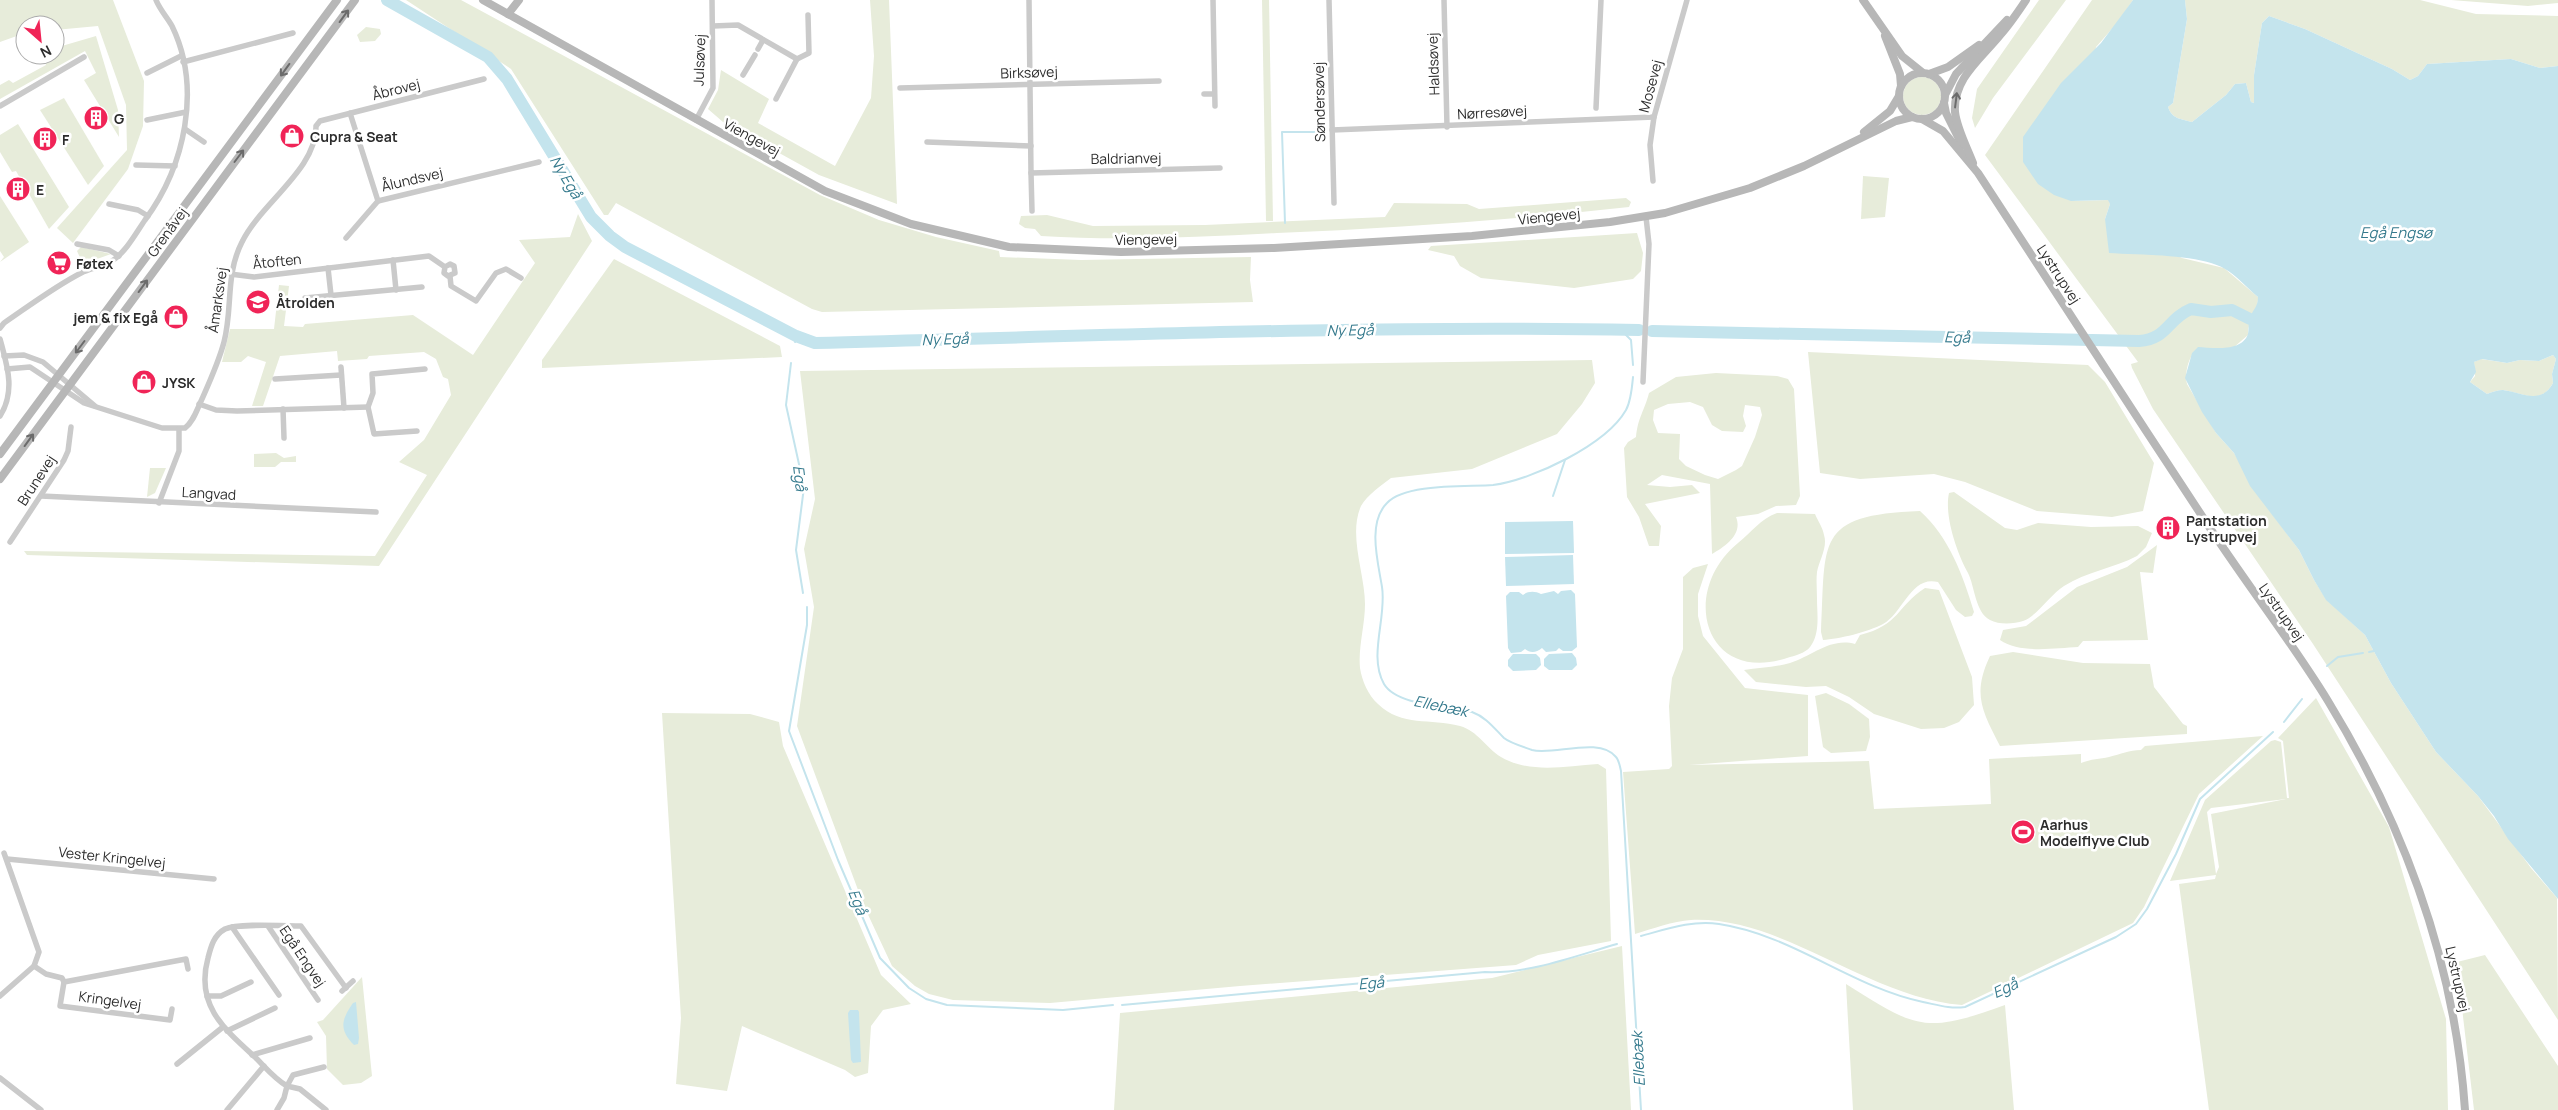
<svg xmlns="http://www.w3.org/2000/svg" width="2558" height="1110" viewBox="0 0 2558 1110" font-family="Manrope,sans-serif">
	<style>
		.green { fill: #e7ecda; fill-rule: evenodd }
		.water { fill: #c4e4ed; fill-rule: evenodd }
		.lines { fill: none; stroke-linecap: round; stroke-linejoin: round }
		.stream { stroke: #c4e4ed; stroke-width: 2 }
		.river { stroke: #c4e4ed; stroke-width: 12 }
		.street { stroke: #cacaca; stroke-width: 5.5 }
		.secondary { stroke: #b7b7b7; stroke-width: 8 }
		.oneway { stroke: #6b6b6b }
		.labels { text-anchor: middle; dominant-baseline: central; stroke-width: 5; stroke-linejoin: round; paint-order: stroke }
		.street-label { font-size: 14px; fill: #2d2d2d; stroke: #fff }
		.poi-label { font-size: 14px; font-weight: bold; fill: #2d2d2d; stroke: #fff; text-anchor: start }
		.water-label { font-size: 15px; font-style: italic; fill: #357a8d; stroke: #fff }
	</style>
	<rect width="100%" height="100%" fill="#fff"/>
	<g class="green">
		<path d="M0 0H113L144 81 143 126 128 169 73 243 57 228 127 150 126 105 98 26 55 30V25H25V33L0 42Z"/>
		<path d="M406 0H461L820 195 879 220 936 237 999 251 1000 257 1081 260 1251 257 1250 280 1253 302 822 312 812 309 616 203 608 215H604L511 69Z"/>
		<path d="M870 0H889L897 204 819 175 723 122 708 109 718 90 721 70 769 99 758 123 835 166 871 98 874 56Z"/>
		<path d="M1262 0H1269L1273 221H1266Z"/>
		<path d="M2039 0H2066L1993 98 1975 128 1972 118 1977 89Z"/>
		<path d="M2092 0H2133L2118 22 2096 47 2071 201 2109 200 2110 204 2105 219 2182 258 2224 268 2258 297C2259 311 2247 320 2248 335L2233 348H2198C2189 355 2184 373 2187 384L2216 433 2234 453 2264 503 2299 550 2314 580 2326 599 2365 635 2391 683 2436 752 2478 796 2531 868 2557 898 2558 1020 2313 644 2153 409 2132 368 2131 364 2138 362 1985 155Z"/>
		<path d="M2185 0H2420L2476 14 2558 16V66L2540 68 2511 59 2427 64 2418 76 2410 80 2392 69 2305 29 2269 16 2262 23 2254 75V103L2251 102 2246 83 2235 84 2226 95 2192 122C2181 119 2172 119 2168 107L2173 103 2187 19Z"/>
		<path d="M2451 0H2558V3L2528 6Z"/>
		<path d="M366 27 380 29 381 34 375 41 360 42 357 35Z"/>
		<path d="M96 36 118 110 119 137 84 80 96 73 85 51 0 99V85L9 80 13 83 46 65 43 55H55V48Z"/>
		<circle cx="1922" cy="96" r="19"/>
		<path d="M64 98 104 166 88 185 40 110Z"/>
		<path d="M18 124 69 207 49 229 16 171 12 172 0 152V135Z"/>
		<path d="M1863 176 1889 178 1885 217 1861 219Z"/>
		<path d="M0 196 29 242 0 262 4 257 0 251Z"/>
		<path d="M1626 198 1631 202 1629 207C1511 220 1395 228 1277 233 1198 237 1120 241 1041 236L1035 229 1025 228 1019 224 1021 216 1047 215 1093 226 1205 225 1385 217 1394 203 1467 204 1479 209Z"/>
		<path d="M578 214 592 241 379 566 27 555 24 551 375 556 427 475 399 462 424 440 451 395 448 379 443 377 436 359 424 352 369 356 367 359 338 361 337 351 280 356 263 406H252L266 362 248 356 241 362H222L230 329H274L279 285 289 286 284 326 303 327 305 324 413 315 473 355 535 263 519 240 570 237Z"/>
		<path d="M1637 233 1643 253 1641 271 1633 279 1574 288 1481 278 1460 266 1454 256 1428 250 1431 246Z"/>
		<path d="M81 247 111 254 83 264 77 251Z"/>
		<path d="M614 259 780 346 782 357 542 368V360Z"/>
		<path d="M1808 352 2088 365 2105 382 2154 463 2143 511 2112 517 2037 511 1965 482 1934 474 1860 479 1820 473Z"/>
		<path d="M2553 355 2556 359 2552 374 2553 383C2540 406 2524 393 2503 390 2498 390 2492 392 2487 394L2470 382 2475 376 2474 362 2481 359 2507 363 2520 360 2539 361Z"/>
		<path d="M1592 360 1595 383 1582 404 1557 434 1472 469 1391 478C1382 485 1367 495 1361 506 1348 535 1365 574 1365 604 1365 625 1358 647 1360 668 1362 681 1368 695 1378 704 1402 727 1430 718 1460 726 1478 731 1486 748 1501 757 1530 774 1566 766 1598 764L1606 769 1611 941 1538 955 1516 965 1240 986 1050 1003 953 1000 929 994 915 986 892 966 864 906 797 726 814 607 804 549 815 499 800 371Z"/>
		<path d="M1716 373 1777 376 1788 379 1794 389 1800 496 1796 505 1776 506 1758 514 1736 517C1743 534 1726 546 1712 554L1710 484 1662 475 1647 485 1670 487 1692 485 1700 493 1645 504 1661 526 1659 546H1649L1639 517 1627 497 1624 448 1628 442 1636 437C1638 417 1644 412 1649 393L1676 377ZM1690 402 1703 407 1712 425 1722 431 1743 432 1746 426 1743 416 1745 405 1760 407 1762 415 1755 437 1742 466 1736 470 1718 479 1705 475 1686 466 1679 459 1680 434 1658 433 1653 420 1654 410 1668 404Z"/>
		<path d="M276 453 284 458 296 456V462H281L275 467H254V454Z"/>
		<path d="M150 468H166L155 493 147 497Z"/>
		<path d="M1954 492 2005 528 2017 530 2038 523 2091 527 2138 526 2152 533 2146 547 2137 556C2114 568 2086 572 2064 586 2051 594 2036 617 2023 621 2014 624 1999 625 1990 620 1975 612 1975 587 1968 573 1957 553 1944 516 1949 493Z"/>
		<path d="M1920 511C1949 537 1963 575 1974 612L1972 616 1965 617 1956 610 1938 582C1911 575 1903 613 1883 624 1868 632 1839 639 1823 640L1821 632C1826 541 1814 515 1920 511Z"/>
		<path d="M1777 513 1815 514C1818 521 1823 528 1824 535 1828 547 1819 561 1817 572 1816 581 1817 590 1817 599 1817 613 1820 631 1812 644 1808 652 1798 655 1790 657 1705 687 1678 592 1738 543 1752 532 1760 519 1777 513Z"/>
		<path d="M2157 545 2153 573 2140 572 2148 640 2083 641 2078 647C2055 648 2020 654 2000 640L2003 630 2026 626 2077 587 2127 567Z"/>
		<path d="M1708 564 1698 594V616L1703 636 1745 688 1808 695V756L1689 765 1869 761 1874 809 1991 804 1989 759 2081 754V763C2091 759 2100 759 2109 757 2121 754 2129 750 2141 750L2145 746 2263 736 2199 794 2144 907 2133 923 1962 1005C1866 997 1784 916 1691 920 1673 921 1652 929 1635 934L1623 772 1669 769 1672 766 1669 706 1672 678 1683 649V577L1693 568Z"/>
		<path d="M1925 588 1939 590 1972 677 1974 705 1959 722 1944 728 1921 729 1874 714 1849 697 1826 686 1806 687 1756 682 1744 670C1759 668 1776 667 1790 663 1812 656 1831 637 1855 644L1860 635C1900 625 1896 607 1925 588Z"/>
		<path d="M2013 652 2083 663 2150 664 2154 687 2183 724 2187 726V734L2000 746C1982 711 1972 694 1990 656Z"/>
		<path d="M1826 693 1849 704 1869 719 1870 737 1866 751 1831 753 1823 747 1815 696Z"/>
		<path d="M2316 698 2389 827 2446 1019 2448 1110H2209L2179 884 2215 879 2216 875 2170 881 2205 800 2271 741 2275 740 2281 742 2287 798H2289L2283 741 2278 738ZM2286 799 2211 814 2219 867 2216 874 2207 812 2211 808Z"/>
		<path d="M662 713 750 714 779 722 783 746 881 975 911 1004 883 1010 871 1026 868 1073 855 1077 845 1070 742 1026 727 1091 676 1084 681 1018Z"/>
		<path d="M1622 946 1631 1110H1114L1120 1013 1492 978Z"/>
		<path d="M2485 955 2558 1066V1110H2474L2462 1008 2452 967 2457 962Z"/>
		<path d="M362 977 372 1076 361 1083 343 1085 327 1069 326 1036 317 1022 323 1020Z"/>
		<path d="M1846 984C1917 1029 1925 1034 2005 1005L2014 1110H1853Z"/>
	</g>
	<g class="water">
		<path d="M2133 0H2185L2187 19 2173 103 2168 107C2172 119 2181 119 2192 122L2226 95 2235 84 2246 83 2251 102 2254 103V75L2262 23 2269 16 2305 29 2392 69 2410 80 2418 76 2427 64 2511 59 2540 68 2558 66V899L2508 839 2494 816 2478 796 2436 752 2391 683 2365 635 2326 600 2314 580 2299 550 2250 486 2234 453 2216 433 2202 412 2185 378 2192 353 2198 347C2213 348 2242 352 2248 334 2249 329 2248 324 2250 318 2253 309 2258 307 2258 297 2247 288 2237 276 2225 269 2201 254 2139 255 2109 253L2105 219 2110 204 2108 200 2071 201 2054 195 2038 184 2023 162V137L2061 83 2101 43ZM2553 355 2556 359 2552 374 2553 383C2541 405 2523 393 2503 390 2498 390 2492 392 2487 394L2470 382 2476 372 2474 362 2482 359 2507 363 2520 360 2539 361Z"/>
		<path d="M1573 521 1574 553 1505 554V522Z"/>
		<path d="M1573 555 1574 584 1506 586 1505 557Z"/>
		<path d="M1571 590 1575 594 1577 647 1572 651H1563L1559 648 1556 651 1546 652 1542 648C1536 653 1530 653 1525 649L1521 652 1511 653 1508 648 1506 596 1510 592H1519L1523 595C1528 591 1535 591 1541 594L1554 591 1558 594 1561 591Z"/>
		<path d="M1572 653 1576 658 1577 665 1572 670H1549L1544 666V659L1549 654Z"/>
		<path d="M1513 654H1536L1540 658 1541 665 1536 670 1513 671 1508 666V660Z"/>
		<path d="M356 1002 359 1038 358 1044 354 1045C338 1029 342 1019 353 1003Z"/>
		<path d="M850 1010H858L859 1012 861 1062 853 1063 851 1060 848 1013Z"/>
	</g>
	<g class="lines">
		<g class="stream">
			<path d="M1285 223 1282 132H1324"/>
			<path d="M1621 330 1631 340 1633 365"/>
			<path d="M795 342 796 336"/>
			<path d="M791 363 786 405 804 487 796 550 803 593"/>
			<path d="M1633 377C1632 388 1631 401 1626 410 1606 445 1532 480 1493 485 1468 487 1405 483 1387 503 1367 523 1378 562 1382 587 1387 617 1368 656 1384 684 1397 706 1449 706 1472 712 1486 717 1494 728 1504 738 1510 743 1524 747 1532 750 1553 756 1599 736 1616 757 1619 760 1620 767 1621 771L1641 1110"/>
			<path d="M1553 496 1565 460"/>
			<path d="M807 607V625L789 731 838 860 880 958 909 988 926 999 947 1005 1063 1010 1113 1005"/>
			<path d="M2369 652 2374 651"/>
			<path d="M2327 666 2338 657 2363 653"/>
			<path d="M2284 722 2302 699"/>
			<path d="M1641 936C1667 929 1692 920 1719 924 1793 935 1851 987 1923 1002 1938 1005 1950 1009 1965 1007L2116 937 2136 924 2147 909 2176 854 2200 799 2273 732"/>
			<path d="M1122 1005 1485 972C1529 974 1575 956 1617 944"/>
		</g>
		<g class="river">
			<path d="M387 0 488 57 507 79 591 217 610 236 625 247 796 336 815 343C1090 336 1364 325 1639 330"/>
			<path d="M1652 331 2139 341C2168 339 2167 319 2191 309L2211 312 2232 310 2250 319"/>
		</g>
		<g class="street">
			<path d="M1029 0 1031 173 1220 168"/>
			<path d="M1213 0 1215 106"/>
			<path d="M1329 0 1334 203"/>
			<path d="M1444 0 1447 127"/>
			<path d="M713 26 738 25 797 59"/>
			<path d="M758 49 763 40"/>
			<path d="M183 62 293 33"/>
			<path d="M147 73 181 56"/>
			<path d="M743 75 755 55"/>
			<path d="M900 88 1159 81"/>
			<path d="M1204 94H1214"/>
			<path d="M776 99 797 59 809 53 808 15"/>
			<path d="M0 106 84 57"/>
			<path d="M1596 108 1601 0"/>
			<path d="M350 113 378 201 539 162"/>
			<path d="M147 120 186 112"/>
			<path d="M696 120 713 88 712 0"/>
			<path d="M185 129 204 142"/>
			<path d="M1332 130 1654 117"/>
			<path d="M927 142 1031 146"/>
			<path d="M136 165 175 166"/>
			<path d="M1031 173 1032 211"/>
			<path d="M1653 181 1650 145 1654 117 1687 0"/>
			<path d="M109 204 138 210 148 216"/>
			<path d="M346 238 378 201"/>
			<path d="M77 244 109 250 119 256"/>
			<path d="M393 260 396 290"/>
			<path d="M328 268 331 295"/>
			<path d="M230 274 254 277 429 256 445 267 450 264 454 266 455 273 448 276 444 273 445 267"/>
			<path d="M450 276 451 286 476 301 496 273 506 269 521 278"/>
			<path d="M305 298 422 287"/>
			<path d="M0 328 4 323C29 306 54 287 81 273 90 268 103 267 112 261 126 252 136 233 145 220 185 166 202 88 172 26 167 17 160 10 156 0"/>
			<path d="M0 339C7 365 16 391 0 416"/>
			<path d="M4 356 24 355 43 362 95 406"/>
			<path d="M341 367 344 408"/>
			<path d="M7 369 30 367 84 403 162 428H185C194 421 197 409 202 399 210 381 219 361 224 342 233 308 225 275 242 242 261 203 317 169 316 126L320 121 484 79"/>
			<path d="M275 379 341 375"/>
			<path d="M1643 382 1649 244 1646 217"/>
			<path d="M199 404 216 410 237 411 368 407"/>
			<path d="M283 409 284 438"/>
			<path d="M417 431 374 434 368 407 373 393 372 374 425 369"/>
			<path d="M41 496 376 512"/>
			<path d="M159 503 179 451V429"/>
			<path d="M10 542 64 460 68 451 71 427"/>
			<path d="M7 859 214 879"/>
			<path d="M268 926 318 1000"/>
			<path d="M232 927 279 995"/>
			<path d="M34 966 46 974 62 978 64 982"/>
			<path d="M342 991 353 981"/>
			<path d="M0 996 34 966 39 952 4 853"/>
			<path d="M207 996H221L251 982"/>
			<path d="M172 1009 170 1020 60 1006 64 982 186 959 188 969"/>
			<path d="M227 1031 275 1008"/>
			<path d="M252 1055 310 1038"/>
			<path d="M177 1064 223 1027"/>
			<path d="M324 1067 293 1075 287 1086 300 1089 326 1110"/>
			<path d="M0 1078 41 1110"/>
			<path d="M227 1110 264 1066"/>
			<path d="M277 1110 284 1098 287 1086C275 1079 266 1068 256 1058 224 1029 195 1005 208 958 211 946 214 935 225 929 238 923 285 926 301 926L346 988"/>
		</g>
		<g class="secondary">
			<path d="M483 0 825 191 911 224 1009 247 1121 252 1274 248 1472 236 1610 222 1665 213 1750 188 1804 166 1896 121 1912 117"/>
			<path d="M1863 0 1902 56 1922 72"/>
			<path d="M508 14 519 0"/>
			<path d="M1885 36 1900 74 1901 86"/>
			<circle cx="1922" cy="96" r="23"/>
			<path d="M1929 74 1948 67 1979 45"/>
			<path d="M1945 95 1956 74 2007 20"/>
			<path d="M1944 103 1946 113 1962 145"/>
			<path d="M1922 119 1943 131 1978 173C2053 288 2128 404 2204 519 2244 581 2290 639 2328 701 2405 827 2455 963 2465 1110"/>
			<path d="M1864 132 1890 111 1899 96"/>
			<path d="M1973 163C1967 147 1957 129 1955 112 1953 78 1982 58 2001 34 2010 24 2018 12 2026 0"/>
			<path d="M0 454 337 0"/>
			<path d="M0 479 355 0"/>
		</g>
	</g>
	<defs><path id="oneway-shaft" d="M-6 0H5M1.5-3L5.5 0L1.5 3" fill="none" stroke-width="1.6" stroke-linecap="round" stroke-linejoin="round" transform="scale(1.25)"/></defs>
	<g class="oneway">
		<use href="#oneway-shaft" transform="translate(344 16) rotate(-54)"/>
		<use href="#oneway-shaft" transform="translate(285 70) rotate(126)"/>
		<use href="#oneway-shaft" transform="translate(1956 100) rotate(-83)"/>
		<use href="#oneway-shaft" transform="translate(239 156) rotate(-53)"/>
		<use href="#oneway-shaft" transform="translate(143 286) rotate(-54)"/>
		<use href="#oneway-shaft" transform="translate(80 347) rotate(127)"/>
		<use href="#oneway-shaft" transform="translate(29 440) rotate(-54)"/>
	</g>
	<defs>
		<symbol id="building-disc" viewBox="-11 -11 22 22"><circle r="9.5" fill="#f02457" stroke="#fff"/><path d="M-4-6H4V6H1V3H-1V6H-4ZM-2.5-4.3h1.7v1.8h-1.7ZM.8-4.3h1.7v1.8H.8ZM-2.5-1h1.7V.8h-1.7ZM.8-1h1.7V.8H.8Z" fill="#fff"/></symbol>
		<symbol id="shop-disc" viewBox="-11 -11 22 22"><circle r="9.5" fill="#f02457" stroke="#fff"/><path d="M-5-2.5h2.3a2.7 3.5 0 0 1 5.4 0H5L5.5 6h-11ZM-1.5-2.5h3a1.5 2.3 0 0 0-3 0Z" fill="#fff"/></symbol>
		<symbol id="supermarket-disc" viewBox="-11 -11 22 22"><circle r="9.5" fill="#f02457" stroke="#fff"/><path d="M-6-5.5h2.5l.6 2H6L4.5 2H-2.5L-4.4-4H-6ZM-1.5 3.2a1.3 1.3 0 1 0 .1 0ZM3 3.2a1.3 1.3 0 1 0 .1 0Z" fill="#fff"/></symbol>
		<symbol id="school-disc" viewBox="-11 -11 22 22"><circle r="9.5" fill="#f02457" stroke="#fff"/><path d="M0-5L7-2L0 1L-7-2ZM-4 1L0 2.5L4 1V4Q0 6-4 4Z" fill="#fff"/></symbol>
		<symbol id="stadium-disc" viewBox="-11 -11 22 22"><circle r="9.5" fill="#f02457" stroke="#fff"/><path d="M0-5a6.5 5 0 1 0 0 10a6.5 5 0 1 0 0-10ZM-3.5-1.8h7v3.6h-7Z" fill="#fff"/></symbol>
	</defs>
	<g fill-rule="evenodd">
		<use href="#building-disc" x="82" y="104" width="28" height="28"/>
		<use href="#shop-disc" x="278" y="122" width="28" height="28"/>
		<use href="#building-disc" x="31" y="125" width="28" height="28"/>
		<use href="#building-disc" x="4" y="175" width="28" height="28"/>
		<use href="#supermarket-disc" x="45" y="249" width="28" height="28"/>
		<use href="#school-disc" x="244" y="288" width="28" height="28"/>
		<use href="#shop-disc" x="162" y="303" width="28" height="28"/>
		<use href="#shop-disc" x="130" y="368" width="28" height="28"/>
		<use href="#building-disc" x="2154" y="514" width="28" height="28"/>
		<use href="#stadium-disc" x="2009" y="818" width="28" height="28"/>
	</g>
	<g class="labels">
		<g class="street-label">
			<text transform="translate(699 60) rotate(-88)">Julsøvej</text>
			<text transform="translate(1433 64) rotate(-92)">Haldsøvej</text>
			<text transform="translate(1029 72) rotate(-2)">Birksøvej</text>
			<text transform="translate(1650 86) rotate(-75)">Mosevej</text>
			<text transform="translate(396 89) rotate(-14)">Åbrovej</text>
			<text transform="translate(1319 102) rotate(-91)">Søndersøvej</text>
			<text transform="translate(1492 112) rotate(-3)">Nørresøvej</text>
			<text transform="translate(752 137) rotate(29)">Viengevej</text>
			<text transform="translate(1126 158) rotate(-1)">Baldrianvej</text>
			<text transform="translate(412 179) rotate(-13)">Ålundsvej</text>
			<text transform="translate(1549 216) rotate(-6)">Viengevej</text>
			<text transform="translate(167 232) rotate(-54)">Grenåvej</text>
			<text transform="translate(1146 239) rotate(-1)">Viengevej</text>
			<text transform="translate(277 261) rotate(-6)">Åtoften</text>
			<text transform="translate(2059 274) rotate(57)">Lystrupvej</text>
			<text transform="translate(217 300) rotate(-82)">Åmarksvej</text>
			<text transform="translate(36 480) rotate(-57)">Brunevej</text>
			<text transform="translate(209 493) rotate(3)">Langvad</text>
			<text transform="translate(2282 612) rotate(55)">Lystrupvej</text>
			<text transform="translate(112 857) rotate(6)">Vester Kringelvej</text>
			<text transform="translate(303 956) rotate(56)">Egå Engvej</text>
			<text transform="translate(2458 979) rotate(77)">Lystrupvej</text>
			<text transform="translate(110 1000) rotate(8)">Kringelvej</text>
		</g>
		<g class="poi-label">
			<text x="114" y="118">G</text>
			<text x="310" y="136">Cupra &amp; Seat</text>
			<text x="62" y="139">F</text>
			<text x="36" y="189">E</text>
			<text x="76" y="263">Føtex</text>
			<text x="276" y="302">Åtrolden</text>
			<text x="158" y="317" text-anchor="end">jem &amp; fix Egå</text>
			<text x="162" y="382">JYSK</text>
			<text x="2186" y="520">Pantstation<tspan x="2186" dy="16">Lystrupvej</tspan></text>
			<text x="2040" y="824">Aarhus<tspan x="2040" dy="16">Modelflyve Club</tspan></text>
		</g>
		<g class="water-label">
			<text transform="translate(566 177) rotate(59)">Ny Egå</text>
			<text x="2396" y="232">Egå Engsø</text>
			<text transform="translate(1350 330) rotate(-1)">Ny Egå</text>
			<text transform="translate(1957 337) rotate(1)">Egå</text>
			<text transform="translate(945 339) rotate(-2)">Ny Egå</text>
			<text transform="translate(800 478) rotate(83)">Egå</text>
			<text transform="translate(1441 706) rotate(12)">Ellebæk</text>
			<text transform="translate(858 902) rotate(68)">Egå</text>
			<text transform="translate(1371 983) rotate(-5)">Egå</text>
			<text transform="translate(2005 988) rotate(-25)">Egå</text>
			<text transform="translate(1638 1059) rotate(-93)">Ellebæk</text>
		</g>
	</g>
	<g transform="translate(40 40) rotate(153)"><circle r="24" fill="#ffffff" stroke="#ababab"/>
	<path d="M0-4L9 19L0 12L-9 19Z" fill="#f02457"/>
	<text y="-8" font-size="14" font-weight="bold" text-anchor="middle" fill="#2d2d2d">N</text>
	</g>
</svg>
